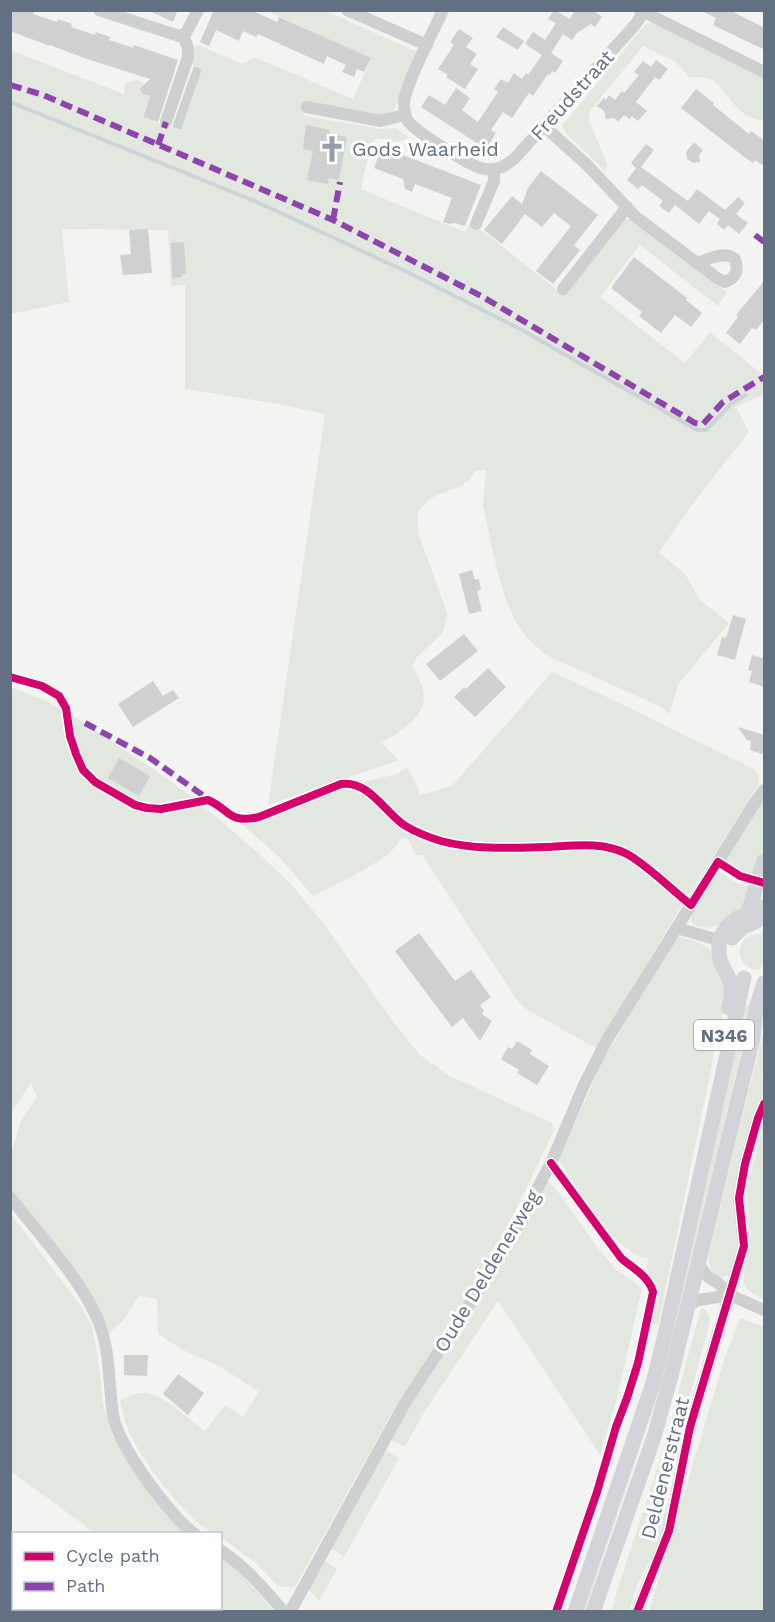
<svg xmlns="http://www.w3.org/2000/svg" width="775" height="1622" viewBox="0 0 775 1622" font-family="'Work Sans',sans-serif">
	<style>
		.green { fill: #e2e7e0 }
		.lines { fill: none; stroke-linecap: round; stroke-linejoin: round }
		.stream { stroke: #cdd4d8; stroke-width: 4 }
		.building { fill: #cfd0d0 }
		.minor { stroke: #cecfcf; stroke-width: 12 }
		.major { stroke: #d2d4d7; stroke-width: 15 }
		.quiet { stroke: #8e44ad; stroke-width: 6; stroke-dasharray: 12 6; stroke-linecap: butt }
		.cycleway-casing { stroke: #fff; stroke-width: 11 }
		.cycleway { stroke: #d6006c; stroke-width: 8 }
		.labels { text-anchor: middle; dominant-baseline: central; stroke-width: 6; stroke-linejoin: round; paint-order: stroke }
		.shield { fill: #fff; stroke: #929ba8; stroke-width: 1.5 }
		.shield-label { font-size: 18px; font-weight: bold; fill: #637083 }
		.street-label { font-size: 20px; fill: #637083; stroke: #fff }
		.poi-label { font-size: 20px; fill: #637083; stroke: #fff; text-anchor: start }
	</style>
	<rect width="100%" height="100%" fill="#f3f4f2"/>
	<g class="green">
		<path d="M268 11H326L417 52 416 60 393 113 386 117 303 104 305 116 380 129 396 128 409 138 399 142 378 138 371 143 361 189 465 232 471 222 564 295 623 220 631 218 727 292 718 306 640 245 600 297 685 363 710 332 763 375 764 374V394L736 407 749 432 697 498 659 552 686 575 699 599 729 623 679 683 669 714 661 707 546 655 526 637 515 621 506 600 496 566 483 505 486 470 475 471C467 490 442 490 427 501 424 504 421 508 418 512V532L447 613 443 633 417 657 412 667C440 707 414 722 382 743L399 760 268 805 325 414 279 404 185 389V285L171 286 168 230 62 229 69 302 11 314 10 50 124 94 125 83 137 80 144 83 138 89 145 96 151 92 142 117 181 131 202 68 191 64 196 44 240 63H245L254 57 353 99 371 59Z"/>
		<path d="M652 22 764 77V121C729 117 728 81 703 77 699 77 694 78 689 77L676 62 643 46 590 111 589 120 607 164 605 171 566 133 562 126 644 26Z"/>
		<path d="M552 672 605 696 752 768 758 774 759 784 687 897 596 1048 526 1009 519 1003 422 855H416L408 839 401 838C395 858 333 886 313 896L279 857 241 823 336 789 397 774 407 767 419 789 418 796 452 786Z"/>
		<path d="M11 687 46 701 71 715 149 766 190 795 256 851 291 884 324 924 394 1023 420 1055 448 1075 552 1123 554 1130 492 1259 394 1409 296 1585 290 1588 278 1586 256 1563 221 1537 220 1534C193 1533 136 1452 127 1427 124 1418 122 1409 120 1400 127 1397 135 1393 143 1393 161 1392 191 1421 205 1431L225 1405 243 1417 259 1392 221 1367 183 1350 158 1334 157 1299 139 1296 123 1321 108 1334V1330L11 1195V1153L21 1121 37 1097 31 1083 13 1110 11 1120Z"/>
		<path d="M764 796V852L753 876 740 872 724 861Z"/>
		<path d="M717 870 737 883 751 887C749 892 748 900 745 905 735 919 707 936 692 923L691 912Z"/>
		<path d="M764 925V963H762L760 969C735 972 731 933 761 934Z"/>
		<path d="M675 936C684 938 695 940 703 945 719 953 722 981 726 997L658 1325 649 1323C654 1303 665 1286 646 1273L648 1259C615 1254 578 1187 558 1160L603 1061Z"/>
		<path d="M743 1004 752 1006 665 1374 585 1611 582 1612 627 1480Z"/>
		<path d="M764 1029V1064L762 1078 764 1093 757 1107 739 1239 736 1259 729 1275 721 1277C709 1273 708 1263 709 1252Z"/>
		<path d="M764 1121V1300L749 1291 743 1283 750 1235 746 1192Z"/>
		<path d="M546 1182 550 1183 556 1189 600 1251 617 1270 642 1288 618 1394 600 1455 498 1301 422 1416 405 1447 391 1440 409 1408 505 1262Z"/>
		<path d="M10 1213 79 1303 92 1327 98 1357 103 1404 112 1435 158 1506 167 1517 186 1533H95L11 1471Z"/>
		<path d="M701 1308C708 1311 709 1314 710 1322L674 1453 667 1490 666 1523 660 1541 637 1585 629 1611 612 1612 616 1594 661 1456Z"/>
		<path d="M740 1318 764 1327V1611L649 1612 724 1360Z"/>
		<path d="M385 1450 399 1458 344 1557 331 1548Z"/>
		<path d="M221 1557 238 1570 274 1611 70 1612 71 1608H220Z"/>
		<path d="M324 1560 337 1569 319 1601 308 1588Z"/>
	</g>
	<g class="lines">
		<path class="stream" d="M10 102 257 202 403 270 522 330 697 430H706L731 404 746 395"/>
	</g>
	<g class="building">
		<path d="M10 10H35L33 14 57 22 58 19 72 24 71 27 95 35 96 32 110 37 109 40 133 48 134 45 178 60 158 122 143 117 150 96 143 94 139 89 150 79 87 59 50 45V46L10 31Z"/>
		<path d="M148 10H178L173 22Z"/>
		<path d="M214 10H251L277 22 279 17 371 58 364 72 357 69 354 77 342 72 346 65 327 56 324 64 258 34 256 37 243 31 239 41 216 30 209 46 200 42Z"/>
		<path d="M554 10 570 19 575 10H593L602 17 595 27 591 24 577 33 572 40 563 34 551 53 563 61 555 73 552 71 550 75 548 74 533 96 529 93 512 118 503 112 491 130 496 133 486 149 421 107 429 95 445 105 456 88 470 98 462 110 478 122 498 92 494 89 501 79 508 83 514 73 522 79 526 73 528 75 542 55 525 44 533 32 545 40 556 23 548 19Z"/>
		<path d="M700 10H729L765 28V50L713 25 716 18Z"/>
		<path d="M503 27 524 41 518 50 496 37Z"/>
		<path d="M459 29 473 38 466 47 477 54 470 64 478 69 465 89 446 77 448 75 438 69 454 45 450 42Z"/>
		<path d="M656 60 668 69 659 80 655 77 636 102 647 111 638 121 632 116 630 119 624 115 618 122 614 118 606 119 604 111 597 106 604 98 606 100 609 95 615 100 622 91 624 93 639 75 634 72 643 61 651 67Z"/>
		<path d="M194 66 202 69 181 130 172 127Z"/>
		<path d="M696 89 714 103 713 105 749 134 751 131 765 141V167L755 160 753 163 743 156 681 108Z"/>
		<path d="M306 125 330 130 329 134 347 137 339 180 329 178 328 184 307 180 313 151 303 149Z"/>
		<path d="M694 142 703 150 699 155 700 162 693 163 687 159 686 152Z"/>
		<path d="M646 144 654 150 641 167 688 201 697 189 725 210 738 197 745 203 736 214 748 223 739 234 728 225 724 230 717 224 720 219 709 211 699 224 675 205 669 213 659 206 663 201 642 185 638 189 627 180 636 168 631 163Z"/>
		<path d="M382 147 481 185 465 226 455 223 450 224 443 222 452 198 415 184 412 192 405 189 403 179 374 168Z"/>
		<path d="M541 171 598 215 574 245 580 250 553 284 536 271 571 226 554 213 542 227 525 214 502 244 484 230 512 196 522 204 528 188Z"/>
		<path d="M148 229 152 273 123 275 120 255 131 254 129 230Z"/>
		<path d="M184 242 186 274H182V277L172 278 171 243Z"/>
		<path d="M634 257 687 298 686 300 702 313 691 327 675 315 661 333 639 316 642 312 611 288Z"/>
		<path d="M765 280V319L756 330 752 328 740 344 726 333 738 317 736 315Z"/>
		<path d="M472 570 475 580 479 579 481 590 477 591 482 611 469 614 459 574Z"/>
		<path d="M733 615 746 619 735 660 717 655 722 637 726 638Z"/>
		<path d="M464 634 478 651 440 681 426 664Z"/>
		<path d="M752 655 765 659V687L749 682 752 671 748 670Z"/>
		<path d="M488 668 506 687 475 717 454 697 464 687 466 689Z"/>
		<path d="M153 681 163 696 173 690 179 698 133 727 118 704Z"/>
		<path d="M738 727 765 735V755L750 750 751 741 747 740Z"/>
		<path d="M119 758 150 776 139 796 108 778Z"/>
		<path d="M419 933 455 981 471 970 491 997 480 1005 484 1011 482 1014 492 1021 480 1041 463 1018 452 1027 395 951Z"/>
		<path d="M517 1041 532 1050 530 1054 549 1066 537 1085 517 1073 519 1070 501 1059 508 1047 512 1049Z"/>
		<path d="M124 1355H148L147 1376 124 1375Z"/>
		<path d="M178 1374 204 1393 188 1415 163 1394Z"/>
	</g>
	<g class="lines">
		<g class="minor">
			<path d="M99 10 179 36 186 33 198 10"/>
			<path d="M347 10 427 45"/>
			<path d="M443 10C435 28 404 87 404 103 404 109 405 116 408 121 415 131 472 168 485 169 497 171 505 166 514 159L635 25 645 10"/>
			<path d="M640 10 764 72"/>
			<path d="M307 107 380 121 405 115"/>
			<path d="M166 122 188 57V48L183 35"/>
			<path d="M544 126 587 165 636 217 717 278 725 282C736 278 739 270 735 259 723 250 709 260 696 263"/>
			<path d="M476 224 494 181V170"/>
			<path d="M563 289 627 207"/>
			<path d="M677 928 721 941"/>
			<path d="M10 1197C37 1232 79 1277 96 1316 111 1347 108 1382 113 1415 118 1445 169 1516 195 1534"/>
			<path d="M697 1262 708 1277 718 1283 730 1295 764 1310"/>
			<path d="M688 1305 699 1300 730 1295"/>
			<path d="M220 1550C246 1567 264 1589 284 1612"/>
			<path d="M290 1612 405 1403 500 1258 551 1163 584 1085 608 1038 752 807 764 790"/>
			<path d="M637 1612 669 1531 690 1427 744 1246 739 1198 745 1164 758 1118 764 1104"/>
		</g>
		<g class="major">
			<path d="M748 913 764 861"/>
			<path d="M732 938 743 927 757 921 764 906"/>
			<path d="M729 1008C731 997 733 987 728 976 724 969 720 963 719 954 717 927 739 910 764 914"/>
			<path d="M575 1612 653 1383 663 1343 744 978"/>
			<path d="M593 1612 654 1437 671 1376 753 1038 756 1008 764 983"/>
		</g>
		<g class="quiet">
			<path d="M10 85 43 95 333 220 483 297 695 423 703 424 723 402 764 377"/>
			<path d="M158 145 166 122"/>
			<path d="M333 220 340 182"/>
			<path d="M755 235 764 242"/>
			<path d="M85 723 150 758 211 801"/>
		</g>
		<defs>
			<g id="cycleway">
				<path d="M10 677 42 686 59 696 66 708 70 736 76 754 83 770 95 782 135 805 147 808 161 809 208 800C231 810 228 824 259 817L341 784C368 780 384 811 404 825 415 832 428 837 441 841 474 850 511 848 546 847 572 846 602 841 627 854 647 865 672 890 691 905L718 862 740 876 764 883"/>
				<path d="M551 1163 621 1258C632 1268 649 1276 653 1292L638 1363 627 1398 616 1427 597 1492 556 1612"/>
				<path d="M637 1612 669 1531 690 1427 744 1246 739 1198 745 1164 758 1118 764 1104"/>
			</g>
		</defs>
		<use href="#cycleway" class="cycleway-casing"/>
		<use href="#cycleway" class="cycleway"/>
	</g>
	<defs>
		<symbol id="church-bare" viewBox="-9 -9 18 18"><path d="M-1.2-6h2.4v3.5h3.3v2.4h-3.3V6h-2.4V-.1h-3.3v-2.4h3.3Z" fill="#959eaa" stroke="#fff" stroke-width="2.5" paint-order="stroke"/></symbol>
	</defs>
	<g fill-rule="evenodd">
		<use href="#church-bare" x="313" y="130" width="38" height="38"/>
	</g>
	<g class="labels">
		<rect class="shield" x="694" y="1020" width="60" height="30" rx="4.5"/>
		<g class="shield-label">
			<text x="724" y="1035">N346</text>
		</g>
		<g class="street-label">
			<text transform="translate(572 95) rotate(-48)">Freudstraat</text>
			<text transform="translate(487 1271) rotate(-59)">Oude Deldenerweg</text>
			<text transform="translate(665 1468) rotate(-76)">Deldenerstraat</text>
		</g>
		<g class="poi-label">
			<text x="352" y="149">Gods Waarheid</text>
		</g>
	</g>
	<rect width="775" height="1622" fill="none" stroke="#637083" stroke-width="24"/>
	<rect x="12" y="1532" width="210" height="78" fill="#ffffff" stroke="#c1c6cd" stroke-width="1.5"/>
	<rect x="24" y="1552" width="30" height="9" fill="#d6006c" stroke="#c1c6cd" stroke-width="1.5"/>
	<text x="66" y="1562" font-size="18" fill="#637083">Cycle path</text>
	<rect x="24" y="1582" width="30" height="9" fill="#8e44ad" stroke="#c1c6cd" stroke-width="1.5"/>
	<text x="66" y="1592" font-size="18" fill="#637083">Path</text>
</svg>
